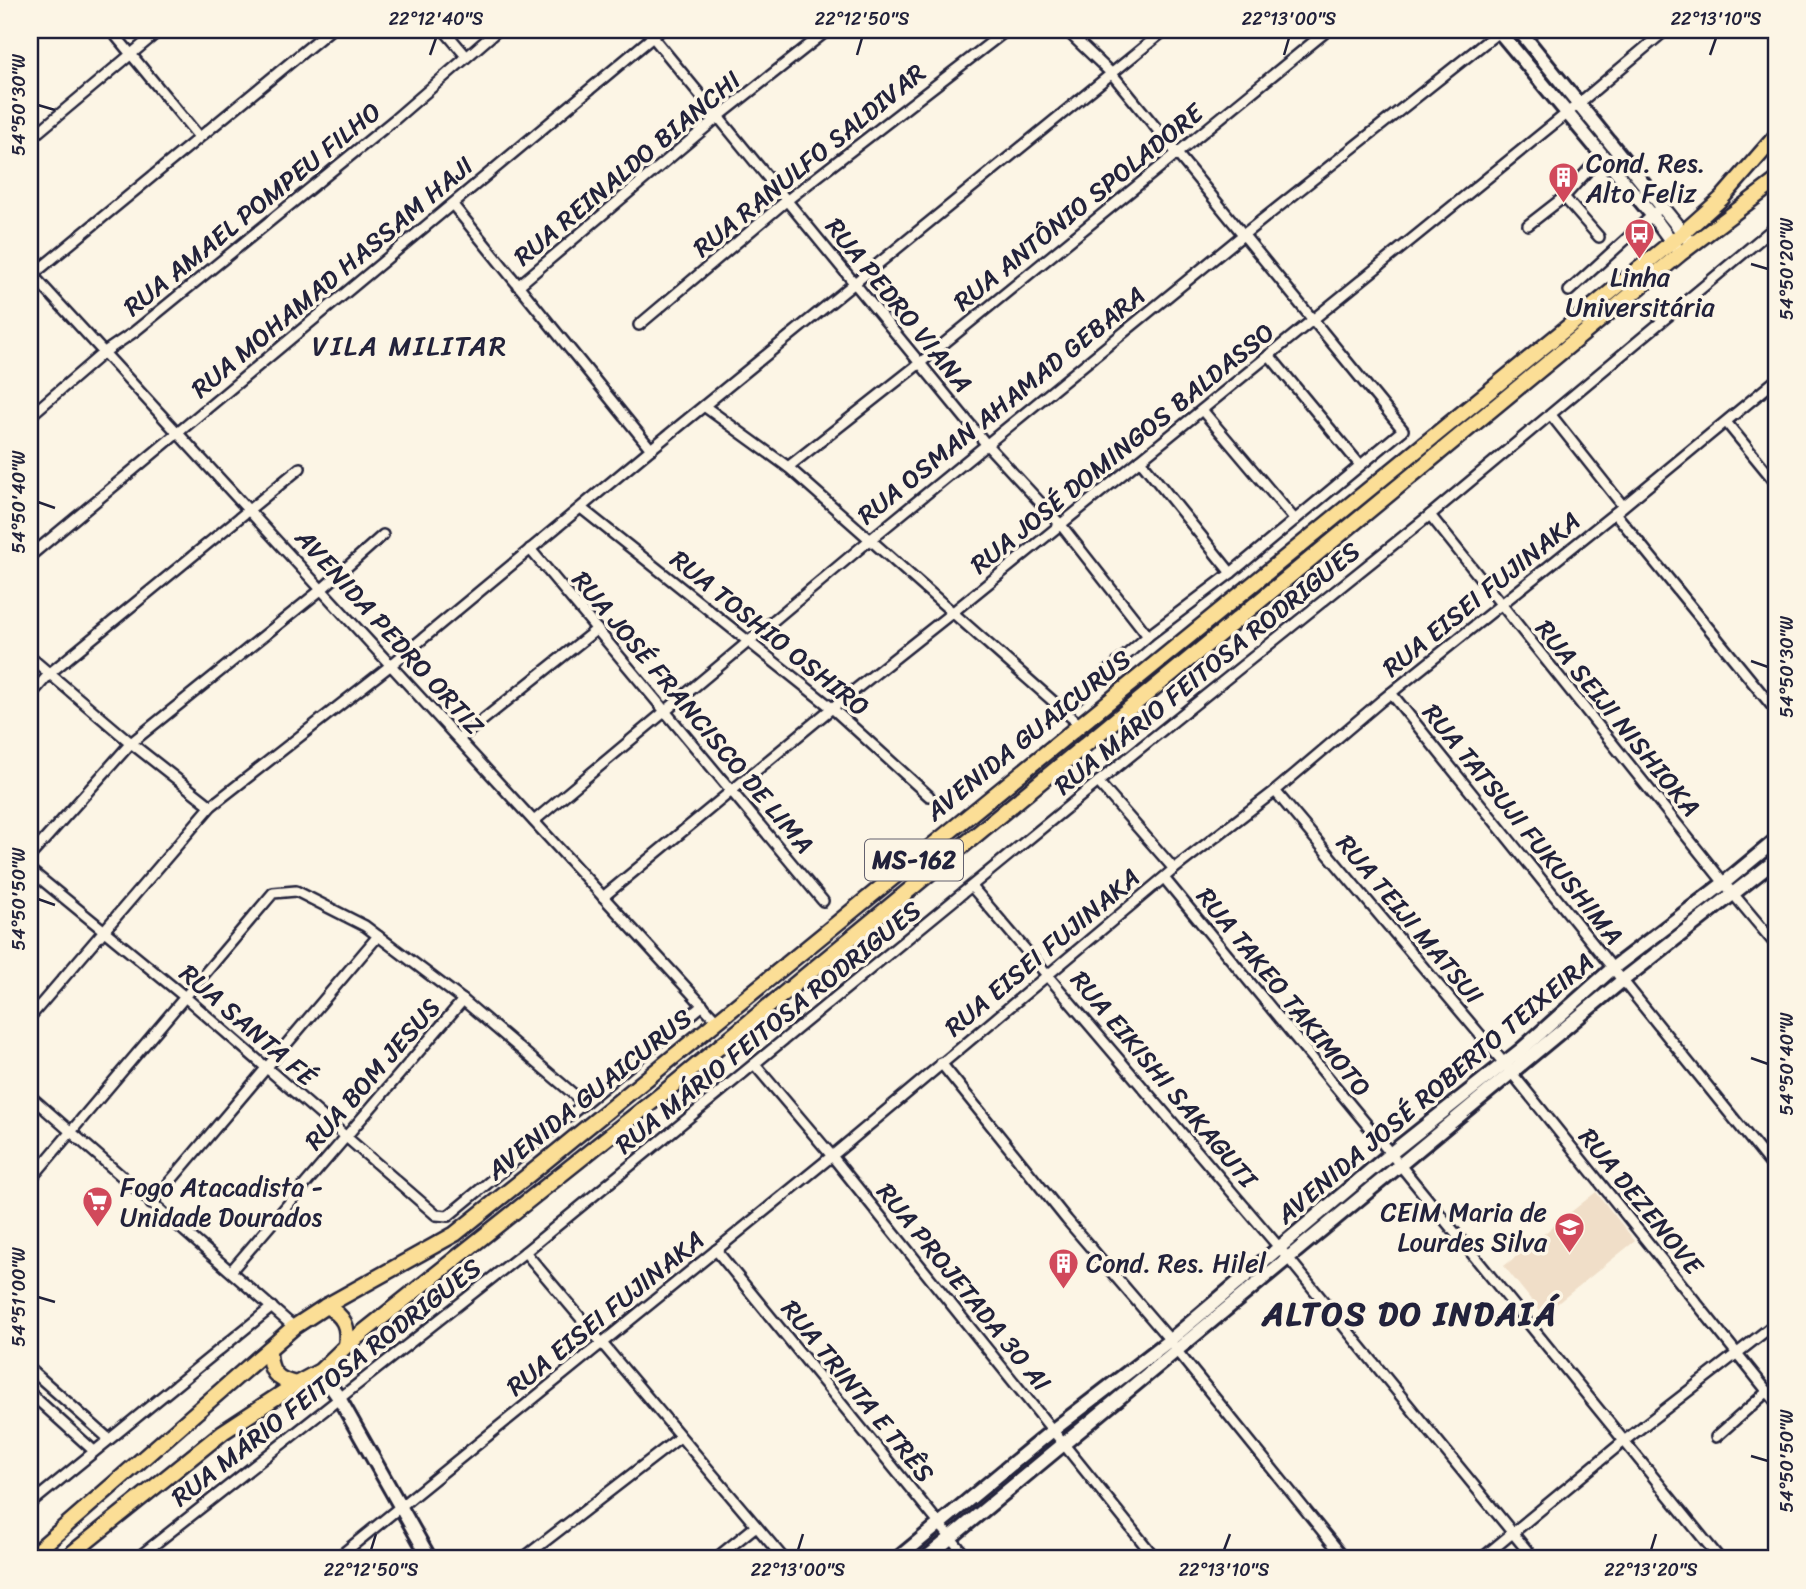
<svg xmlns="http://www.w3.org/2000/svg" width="1806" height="1589" viewBox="0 0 1806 1589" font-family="Sriracha,sans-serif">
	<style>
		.built { fill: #f0dec8 }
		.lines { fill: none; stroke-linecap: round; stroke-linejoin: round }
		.street-casing { stroke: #22223b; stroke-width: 14 }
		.secondary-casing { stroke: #22223b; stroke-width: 18 }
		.primary-casing { stroke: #22223b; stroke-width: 19 }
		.street { stroke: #fcf5e5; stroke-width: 9 }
		.secondary { stroke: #fcf5e5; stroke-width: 12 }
		.primary { stroke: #fbde96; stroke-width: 14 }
		.ticks { fill: none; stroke: #22223b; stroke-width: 2.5 }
		.labels { text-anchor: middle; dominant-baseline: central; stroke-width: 7; stroke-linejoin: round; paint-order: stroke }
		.shield { fill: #fcf5e5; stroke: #63616e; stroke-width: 2 }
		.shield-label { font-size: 24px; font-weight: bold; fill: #22223b }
		.street-label { font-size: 26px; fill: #22223b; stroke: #fcf5e5 }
		.poi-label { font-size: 26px; fill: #22223b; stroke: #fcf5e5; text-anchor: start }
		.neighbourhood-label { font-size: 28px; letter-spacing: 2px; fill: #22223b; stroke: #fcf5e5 }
		.district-label { font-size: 33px; font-weight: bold; letter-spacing: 2px; fill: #22223b; stroke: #fcf5e5 }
		.neatline { fill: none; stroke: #22223b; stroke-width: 2.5 }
		.ticks-label { font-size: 18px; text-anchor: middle; fill: #22223b }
	</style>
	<rect width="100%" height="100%" fill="#fcf5e5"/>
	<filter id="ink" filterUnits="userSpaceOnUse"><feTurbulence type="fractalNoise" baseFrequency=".0143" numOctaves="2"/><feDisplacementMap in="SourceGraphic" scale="14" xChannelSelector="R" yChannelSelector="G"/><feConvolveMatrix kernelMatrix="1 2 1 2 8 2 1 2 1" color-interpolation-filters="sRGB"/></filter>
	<g filter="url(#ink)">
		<path class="built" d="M1596 1192 1635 1241 1543 1315 1504 1266Z"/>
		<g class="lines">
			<defs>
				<g id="street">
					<path d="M111 30 199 137"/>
					<path d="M444 30 466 56"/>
					<path d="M647 30 987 445 1061 525 1148 636"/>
					<path d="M30 139 160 30"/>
					<path d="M1564 197 1599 237"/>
					<path d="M453 205 651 449"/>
					<path d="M1528 225 1564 197 1601 156"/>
					<path d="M30 272 717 1021"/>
					<path d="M30 277 330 30"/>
					<path d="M518 286 718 117 828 30"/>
					<path d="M1569 291 1656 212"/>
					<path d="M639 325 786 201 1007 30"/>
					<path d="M1269 355 1360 465"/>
					<path d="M704 406 788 467 1080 725"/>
					<path d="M1202 410 1295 520"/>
					<path d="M1551 415 1623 506"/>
					<path d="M30 416 103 353 134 332 394 120 498 30"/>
					<path d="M1726 422 1776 483"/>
					<path d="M1140 460 1231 573"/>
					<path d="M788 467 920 363 1328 30"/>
					<path d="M581 508 832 708 929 796"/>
					<path d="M1615 513 1776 711"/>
					<path d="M1430 515 1724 883 1776 945"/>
					<path d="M530 549 823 901"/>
					<path d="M30 556 661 30"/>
					<path d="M30 657 131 743 211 806"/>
					<path d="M1391 693 1776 1171"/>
					<path d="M30 696 50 673 300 468"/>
					<path d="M1065 709 1148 636 1231 573 1403 430 1112 74 1066 30"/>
					<path d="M459 739 597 629"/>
					<path d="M1098 782 1174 869"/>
					<path d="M1275 791 1503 1062 1776 1402"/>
					<path d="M534 821 871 539 1243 235 1501 30"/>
					<path d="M30 856 131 743 322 589 383 535"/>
					<path d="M30 870 185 997 436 1215 448 1216 703 1005"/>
					<path d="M1164 878 1400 1165 1720 1559"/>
					<path d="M972 887 1289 1259 1534 1559"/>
					<path d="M603 897 832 708 953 612 1577 105 1666 30"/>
					<path d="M30 1017 211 806 391 665 651 449 1165 30"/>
					<path d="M941 1063 1067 1220 1170 1340 1176 1350 1345 1559"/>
					<path d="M755 1065 832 1156 1156 1559"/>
					<path d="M30 1096 294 1327"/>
					<path d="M30 1180 273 893 296 891 365 926 463 1000 584 1103"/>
					<path d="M151 1204 378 936"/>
					<path d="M716 1250 968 1559"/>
					<path d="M525 1252 784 1559"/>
					<path d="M231 1271 463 1000"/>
					<path d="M30 1369 109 1439"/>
					<path d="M30 1393 94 1451"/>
					<path d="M1716 1437 1768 1391"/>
					<path d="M30 1504 272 1307"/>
					<path d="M136 1559 525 1252 1098 782 1430 515 1776 226"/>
					<path d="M336 1559 832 1156 1174 869 1275 791 1381 701 1615 513 1776 380"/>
					<path d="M522 1559 680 1437"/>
					<path d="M715 1559 756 1526"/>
					<path d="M1481 1559 1624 1441 1776 1323"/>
				</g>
				<g id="secondary">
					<path d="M1498 30 1652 215 1677 249"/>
					<path d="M1519 30 1688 239"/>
					<path d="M320 1371 339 1398 430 1559"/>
					<path d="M897 1559 1053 1430 1170 1340 1390 1154 1521 1050 1613 968 1724 883 1776 840"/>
					<path d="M925 1559 1623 980 1776 860"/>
				</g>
				<g id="primary">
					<path d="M326 1306C344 1316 349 1326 346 1346"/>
					<path d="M269 1351C269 1371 276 1380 296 1384"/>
					<path d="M30 1557 294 1327 326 1306 455 1234 536 1169 1683 233 1722 198 1776 136"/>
					<path d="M65 1559 223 1432 296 1384 320 1371 346 1346 667 1090 1680 254 1776 181"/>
				</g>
			</defs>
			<use href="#street" class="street-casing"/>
			<use href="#secondary" class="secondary-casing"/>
			<use href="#primary" class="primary-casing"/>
			<use href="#street" class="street"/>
			<use href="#secondary" class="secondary"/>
			<use href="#primary" class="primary"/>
		</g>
	</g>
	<path class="ticks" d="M430 55 436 38M857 55 862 38M1284 55 1289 38M1710 55 1716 38M38 105 55 110M1751 264 1768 269M38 502 55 508M1751 661 1768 667M38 899 55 905M1751 1058 1768 1064M38 1297 55 1302M1751 1456 1768 1461M371 1550 376 1534M798 1550 803 1534M1224 1550 1230 1534M1651 1550 1656 1534"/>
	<defs>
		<symbol id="building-pin" viewBox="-11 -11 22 30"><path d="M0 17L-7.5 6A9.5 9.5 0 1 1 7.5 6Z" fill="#d1495b" stroke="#fcf5e5"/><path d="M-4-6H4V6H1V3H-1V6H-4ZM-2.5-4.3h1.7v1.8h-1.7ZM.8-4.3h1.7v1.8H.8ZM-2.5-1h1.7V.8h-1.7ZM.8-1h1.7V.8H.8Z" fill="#fff"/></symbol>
		<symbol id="bus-pin" viewBox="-11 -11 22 30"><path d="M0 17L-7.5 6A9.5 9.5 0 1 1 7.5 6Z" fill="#d1495b" stroke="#fcf5e5"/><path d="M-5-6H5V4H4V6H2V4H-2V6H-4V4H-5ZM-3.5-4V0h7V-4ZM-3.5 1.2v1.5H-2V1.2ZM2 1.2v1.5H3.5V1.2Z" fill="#fff"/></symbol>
		<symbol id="supermarket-pin" viewBox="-11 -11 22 30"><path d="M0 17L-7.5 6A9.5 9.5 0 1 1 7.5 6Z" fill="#d1495b" stroke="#fcf5e5"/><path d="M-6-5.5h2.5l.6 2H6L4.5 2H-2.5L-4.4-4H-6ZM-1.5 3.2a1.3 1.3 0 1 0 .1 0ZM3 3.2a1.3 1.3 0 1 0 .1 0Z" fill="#fff"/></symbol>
		<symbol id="school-pin" viewBox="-11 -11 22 30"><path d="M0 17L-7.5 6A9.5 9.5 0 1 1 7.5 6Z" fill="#d1495b" stroke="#fcf5e5"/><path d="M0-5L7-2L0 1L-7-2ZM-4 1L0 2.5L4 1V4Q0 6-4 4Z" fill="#fff"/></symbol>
	</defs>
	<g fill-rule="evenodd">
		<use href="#building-pin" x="1546" y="160" width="35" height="47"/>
		<use href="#bus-pin" x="1622" y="216" width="35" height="47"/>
		<use href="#supermarket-pin" x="80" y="1184" width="35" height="47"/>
		<use href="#school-pin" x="1552" y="1210" width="35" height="47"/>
		<use href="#building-pin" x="1046" y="1246" width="35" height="47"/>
	</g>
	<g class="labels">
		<rect class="shield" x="865" y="839.5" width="98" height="41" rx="5"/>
		<g class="shield-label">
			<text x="914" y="860">MS-162</text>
		</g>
		<g class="street-label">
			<text transform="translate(809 160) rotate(-39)">RUA RANULFO SALDIVAR</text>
			<text transform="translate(627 168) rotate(-40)">RUA REINALDO BIANCHI</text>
			<text transform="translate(1078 207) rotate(-39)">RUA ANTÔNIO SPOLADORE</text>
			<text transform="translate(252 209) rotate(-39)">RUA AMAEL POMPEU FILHO</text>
			<text transform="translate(332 277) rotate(-40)">RUA MOHAMAD HASSAM HAJI</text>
			<text transform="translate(899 305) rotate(51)">RUA PEDRO VIANA</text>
			<text transform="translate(1001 405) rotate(-39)">RUA OSMAN AHAMAD GEBARA</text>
			<text transform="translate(1122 448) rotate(-39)">RUA JOSÉ DOMINGOS BALDASSO</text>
			<text transform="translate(1481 594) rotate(-39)">RUA EISEI FUJINAKA</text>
			<text transform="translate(390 632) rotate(48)">AVENIDA PEDRO ORTIZ</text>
			<text transform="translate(770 633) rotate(39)">RUA TOSHIO OSHIRO</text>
			<text transform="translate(1207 668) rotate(-39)">RUA MÁRIO FEITOSA RODRIGUES</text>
			<text transform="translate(693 712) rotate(50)">RUA JOSÉ FRANCISCO DE LIMA</text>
			<text transform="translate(1618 718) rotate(51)">RUA SEIJI NISHIOKA</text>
			<text transform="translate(1028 735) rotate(-39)">AVENIDA GUAICURUS</text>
			<text transform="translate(1523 824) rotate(51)">RUA TATSUJI FUKUSHIMA</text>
			<text transform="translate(1410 919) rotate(50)">RUA TEIJI MATSUI</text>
			<text transform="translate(1042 952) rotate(-40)">RUA EISEI FUJINAKA</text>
			<text transform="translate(1284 992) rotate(51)">RUA TAKEO TAKIMOTO</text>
			<text transform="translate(248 1025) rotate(41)">RUA SANTA FÉ</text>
			<text transform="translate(768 1027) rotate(-39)">RUA MÁRIO FEITOSA RODRIGUES</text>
			<text transform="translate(372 1074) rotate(-49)">RUA BOM JESUS</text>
			<text transform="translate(1164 1079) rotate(50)">RUA EIKISHI SAKAGUTI</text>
			<text transform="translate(1435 1088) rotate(-40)">AVENIDA JOSÉ ROBERTO TEIXEIRA</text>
			<text transform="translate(589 1094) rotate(-39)">AVENIDA GUAICURUS</text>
			<text transform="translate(1641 1201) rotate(51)">RUA DEZENOVE</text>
			<text transform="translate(964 1287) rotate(51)">RUA PROJETADA 30 AI</text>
			<text transform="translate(605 1313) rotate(-39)">RUA EISEI FUJINAKA</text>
			<text transform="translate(326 1382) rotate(-38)">RUA MÁRIO FEITOSA RODRIGUES</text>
			<text transform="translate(858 1391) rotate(51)">RUA TRINTA E TRÊS</text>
		</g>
		<g class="poi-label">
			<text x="1586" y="163">Cond. Res.<tspan x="1586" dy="30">Alto Feliz</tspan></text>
			<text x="1640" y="277" text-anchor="middle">Linha<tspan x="1640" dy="30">Universitária</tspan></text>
			<text x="120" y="1187">Fogo Atacadista -<tspan x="120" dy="30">Unidade Dourados</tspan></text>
			<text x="1547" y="1212" text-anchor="end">CEIM Maria de<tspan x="1547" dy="30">Lourdes Silva</tspan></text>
			<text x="1086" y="1263">Cond. Res. Hilel</text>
		</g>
		<g class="neighbourhood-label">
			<text x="410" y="345">VILA MILITAR</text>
		</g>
		<g class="district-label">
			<text x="1410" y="1314">ALTOS DO INDAIÁ</text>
		</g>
	</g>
	<rect width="1806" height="1589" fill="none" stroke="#fcf5e5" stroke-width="77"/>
	<rect x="38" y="38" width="1730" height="1512" class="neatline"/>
	<g class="ticks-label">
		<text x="436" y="25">22°12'40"S</text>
		<text x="862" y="25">22°12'50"S</text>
		<text x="1289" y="25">22°13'00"S</text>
		<text x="1716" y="25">22°13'10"S</text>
		<text transform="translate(19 105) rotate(-90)" y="6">54°50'30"W</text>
		<text transform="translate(1787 269) rotate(-90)" y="6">54°50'20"W</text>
		<text transform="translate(19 502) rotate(-90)" y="6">54°50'40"W</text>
		<text transform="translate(1787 667) rotate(-90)" y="6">54°50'30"W</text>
		<text transform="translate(19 899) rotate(-90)" y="6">54°50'50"W</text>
		<text transform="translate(1787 1064) rotate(-90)" y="6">54°50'40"W</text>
		<text transform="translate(19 1297) rotate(-90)" y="6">54°51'00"W</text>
		<text transform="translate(1787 1461) rotate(-90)" y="6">54°50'50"W</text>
		<text x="371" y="1576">22°12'50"S</text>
		<text x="798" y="1576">22°13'00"S</text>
		<text x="1224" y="1576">22°13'10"S</text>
		<text x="1651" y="1576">22°13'20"S</text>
	</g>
</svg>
